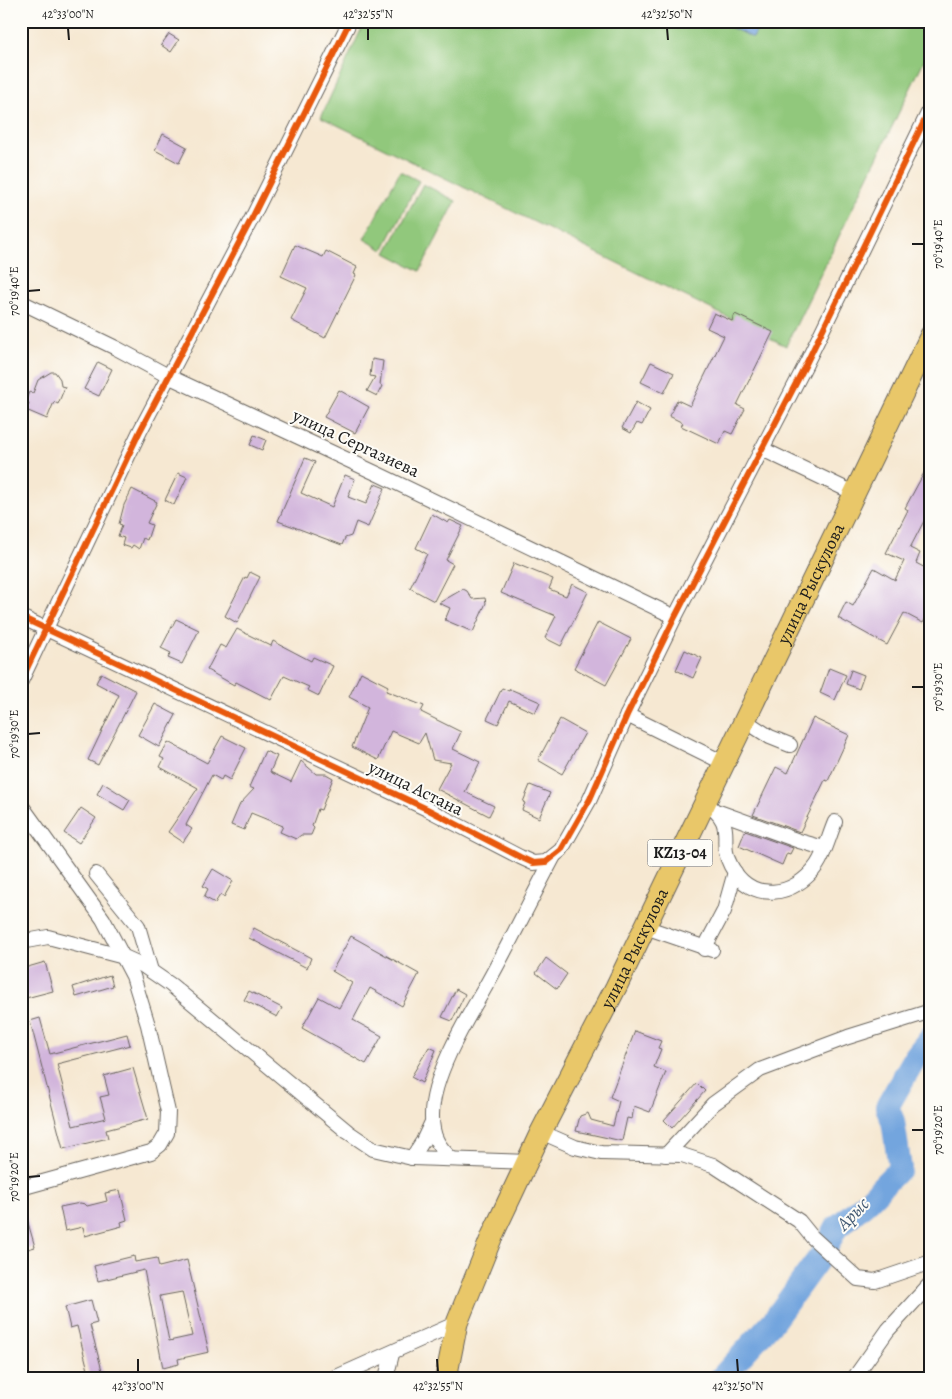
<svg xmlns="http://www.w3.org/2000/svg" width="952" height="1399" viewBox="0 0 952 1399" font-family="Alegreya,serif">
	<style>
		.green { fill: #91c87b; stroke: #56724c }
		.water { fill: #73a5de; stroke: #48607d }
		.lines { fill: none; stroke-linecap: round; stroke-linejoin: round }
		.river { stroke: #73a5de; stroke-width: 24 }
		.building { fill: #d2b5dc; fill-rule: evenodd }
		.street-casing { stroke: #68635c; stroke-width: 16 }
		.primary-casing { stroke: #68635c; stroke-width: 23 }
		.street { stroke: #fff; stroke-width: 14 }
		.primary { stroke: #e9c769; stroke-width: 21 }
		.cycleway-casing { stroke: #fdfcf7; stroke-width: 9 }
		.cycleway { stroke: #e8590c; stroke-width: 6 }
		.ticks { fill: none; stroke: #1c1c1c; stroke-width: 2 }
		.labels { text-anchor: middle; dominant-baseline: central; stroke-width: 4; stroke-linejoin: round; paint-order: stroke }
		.shield { fill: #fdfcf7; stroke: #605f5e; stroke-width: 1 }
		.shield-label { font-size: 16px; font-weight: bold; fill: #1c1c1c }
		.street-label { font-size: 18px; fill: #1c1c1c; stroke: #fdfcf7 }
		.water-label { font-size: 19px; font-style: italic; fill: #435a73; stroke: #fdfcf7 }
		.neatline { fill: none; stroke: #1c1c1c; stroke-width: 2 }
		.ticks-label { font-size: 12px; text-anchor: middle; fill: #1c1c1c }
	</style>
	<rect width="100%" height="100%" fill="#fdfcf7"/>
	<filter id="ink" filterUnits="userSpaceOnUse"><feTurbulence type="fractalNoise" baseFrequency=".02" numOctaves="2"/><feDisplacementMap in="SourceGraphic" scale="10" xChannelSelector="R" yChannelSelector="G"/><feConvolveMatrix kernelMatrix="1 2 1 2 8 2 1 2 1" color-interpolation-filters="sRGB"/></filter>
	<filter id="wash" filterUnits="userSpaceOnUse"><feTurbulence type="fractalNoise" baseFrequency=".0096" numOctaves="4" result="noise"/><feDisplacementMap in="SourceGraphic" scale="20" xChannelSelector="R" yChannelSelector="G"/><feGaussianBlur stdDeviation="1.12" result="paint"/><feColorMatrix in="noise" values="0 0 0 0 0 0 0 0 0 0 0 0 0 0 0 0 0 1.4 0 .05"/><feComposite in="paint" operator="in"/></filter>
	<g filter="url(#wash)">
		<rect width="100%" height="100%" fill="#f6e8d2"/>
		<g class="green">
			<path d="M365 21H931V46L786 346 321 117Z"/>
			<path d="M400 171 419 181 383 250 364 239Z"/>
			<path d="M423 184 456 201 420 271 386 253Z"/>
		</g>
		<path class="water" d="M731 21H743L758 28 753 38 728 26Z"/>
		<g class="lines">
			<path class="river" d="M721 1378 774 1320 825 1250 836 1228 868 1201 900 1168 893 1121 887 1107 916 1056 931 1037"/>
		</g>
		<g id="blocks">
			<g class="building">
				<path d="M169 34 179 40 171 52 161 45Z"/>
				<path d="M163 134 187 147 179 163 155 150Z"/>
				<path d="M295 245 323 257 326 251 357 267 354 274 356 275 325 338 291 320 307 288 281 276Z"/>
				<path d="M714 313 732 321 735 314 773 332 737 405 745 409 732 434 725 431 719 444 681 426 683 423 669 416 677 400 690 406 724 336 707 328Z"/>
				<path d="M372 359 383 361 380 385 382 386 377 396 367 391 375 377 370 376Z"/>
				<path d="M98 362 112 369 99 396 84 389Z"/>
				<path d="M651 362 674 373 664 393 641 382Z"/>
				<path d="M51 372H55L60 379 61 386 65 387 58 404 54 402 47 419 26 410 29 403 25 402 29 392 33 393 38 380Z"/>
				<path d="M339 390 369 407 355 433 324 417Z"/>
				<path d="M636 402 650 410 642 425 637 423 631 433 622 428Z"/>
				<path d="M254 435 266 440 262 450 250 445Z"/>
				<path d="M305 458 315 462 301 493 332 507 345 475 355 479 348 497 366 504 375 484 385 488 368 527 356 522 351 536 345 538 342 545 278 521Z"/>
				<path d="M931 460V522L925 519 910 548 920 553 916 563 931 571V609L923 623 904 613 887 645 838 618 846 602 853 606 874 568 895 580 904 561 886 553 908 510 905 508Z"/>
				<path d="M178 473 187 477 174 505 165 500Z"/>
				<path d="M132 489 157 502 147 523 152 525 147 540 143 538 139 549 133 545 131 548 122 545 124 538 118 536 122 525 119 524 124 505Z"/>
				<path d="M432 514 448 523 450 520 463 526 446 560 453 564 434 601 410 588 427 554 416 548Z"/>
				<path d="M514 563 553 579 549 589 566 596 572 584 588 592 561 646 545 638 556 616 501 593Z"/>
				<path d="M250 572 260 577 237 623 225 616 245 577 247 578Z"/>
				<path d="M463 589 467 591 472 599 485 598 486 603 473 632 445 620 450 608 439 603Z"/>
				<path d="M176 619 199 630 182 664 168 658 171 653 161 648Z"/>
				<path d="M598 622 631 639 606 685 574 668Z"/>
				<path d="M237 629 271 646 273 641 311 661 313 657 333 666 319 696 307 690 309 687 284 676 271 700 236 682 234 685 207 670 220 645 226 648Z"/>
				<path d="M685 650 702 658 693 678 676 670Z"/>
				<path d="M829 668 846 675 835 700 820 693Z"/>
				<path d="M851 670 864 675 859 689 846 684Z"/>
				<path d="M361 672 388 686 386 691 424 706 421 712 461 732 453 749 480 762 465 792 494 806 489 816 437 789 451 763 433 760 425 733 419 743 391 731 378 760 352 747 368 707 349 697Z"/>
				<path d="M101 673 136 691 98 765 88 760 119 695 96 683Z"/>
				<path d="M502 688 509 691 510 689 540 702 535 713 509 701 498 724 487 719Z"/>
				<path d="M155 704 176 715 159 747 138 735Z"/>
				<path d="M813 718 849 735 828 781 825 780 800 832 753 815 776 767 788 773Z"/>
				<path d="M560 719 585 733 562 774 538 760Z"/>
				<path d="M222 736 246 748 230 780 223 776 221 780 212 775 186 825 192 829 183 842 168 832 198 788 160 767 164 759 160 757 168 742 207 763Z"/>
				<path d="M265 751 277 756 270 772 291 782 301 761 316 774H326L333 778 321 810 318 809 312 826 314 828 311 835H301L296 839 280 832 283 826 251 813 244 830 231 825 240 804 254 789 249 787Z"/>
				<path d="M103 783 130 800 124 810 97 794Z"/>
				<path d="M530 785 550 793 539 818 522 810 525 803 523 802Z"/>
				<path d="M81 808 96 818 79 843 64 833Z"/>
				<path d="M745 831 793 848 790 854 787 853 782 865 739 846Z"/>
				<path d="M213 869 233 881 224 897 220 895 215 903 204 897 208 889 203 886Z"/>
				<path d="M254 928 311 958 307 968 249 938Z"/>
				<path d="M351 936 419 974 402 1006 370 988 353 1020 382 1036 366 1064 302 1028 319 997 339 1008 352 983 332 971Z"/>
				<path d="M546 958 567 974 557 989 536 973Z"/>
				<path d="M45 962 53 991 26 998 21 980V969Z"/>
				<path d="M110 975 113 986 76 997 73 987Z"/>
				<path d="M456 989 465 994 452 1021 442 1017Z"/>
				<path d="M249 991 282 1008 277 1017 244 1000Z"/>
				<path d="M40 1018 50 1054 127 1034 130 1045 57 1064 73 1126 106 1118 100 1097 109 1095 104 1076 133 1068 148 1119 106 1130 108 1138 63 1149 30 1021Z"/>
				<path d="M635 1031 661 1041 658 1048 661 1049 654 1067 666 1072 650 1112 634 1106 632 1119 627 1118 622 1141 576 1131 580 1116 588 1113 591 1120 613 1126 619 1101 610 1097Z"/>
				<path d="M429 1047 436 1050 422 1083 411 1077Z"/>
				<path d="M697 1083 705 1091 672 1128 664 1120Z"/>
				<path d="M120 1190 127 1220 121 1222 122 1226 85 1236 83 1227 65 1231 60 1207 80 1203 85 1204 87 1206 107 1201 105 1193Z"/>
				<path d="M21 1209H24L35 1247 21 1251Z"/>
				<path d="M134 1256 135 1262 157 1258 159 1267 187 1260 209 1352 178 1359 179 1364 163 1368 144 1270 98 1281 94 1266ZM182 1292 192 1336 169 1341 160 1296Z"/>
				<path d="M91 1300 97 1323 90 1325 104 1378H90L77 1326 70 1328 65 1307Z"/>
			</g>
		</g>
	</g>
	<g filter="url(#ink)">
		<use href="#blocks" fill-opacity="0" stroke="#68635c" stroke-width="1"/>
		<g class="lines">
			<defs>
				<g id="street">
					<path d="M21 302 116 348 170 377 380 475 675 617"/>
					<path d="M762 449 854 493"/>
					<path d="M21 617 427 809 520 857 533 863 546 862 561 850 590 799 627 715 675 617 806 364 931 107"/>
					<path d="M21 681 140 431 252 218 350 21"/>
					<path d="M627 715 724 763"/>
					<path d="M744 720 770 737 790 745"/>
					<path d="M704 802C740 826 716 839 731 866 751 904 795 897 817 865 825 853 829 836 835 822"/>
					<path d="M21 805 103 919 133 976 148 1025 168 1112 167 1133 160 1145 151 1152 21 1188"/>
					<path d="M719 812 799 841 824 848"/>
					<path d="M96 874 138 926 151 971"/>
					<path d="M645 927 712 950"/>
					<path d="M21 942 48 937 124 957 142 965 171 985 348 1132 373 1149 412 1158 528 1162"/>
					<path d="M704 949 724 911 735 872"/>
					<path d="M541 1132 575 1147 601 1153 682 1155 713 1165 799 1221 812 1237 858 1279 875 1281 931 1262"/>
					<path d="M666 1155 713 1104 760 1070 848 1037 931 1011"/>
					<path d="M412 1158 423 1141 432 1122"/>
					<path d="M452 1159C438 1147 432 1136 432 1117 431 1079 464 1023 483 991 508 947 530 901 554 856"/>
					<path d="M334 1378 457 1323"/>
					<path d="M386 1378 392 1354"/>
					<path d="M854 1378 888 1330 931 1283"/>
				</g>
				<g id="primary">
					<path id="s1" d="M446 1378 457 1323 492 1236 541 1132 616 987 931 335"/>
				</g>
			</defs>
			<use href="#street" class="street-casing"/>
			<use href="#primary" class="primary-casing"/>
			<use href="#street" class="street"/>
			<use href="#primary" class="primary"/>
			<defs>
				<g id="cycleway">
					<path d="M21 617 427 809 520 857 533 863 546 862 561 850 590 799 627 715 675 617 806 364 931 107"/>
					<path d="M21 681 140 431 252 218 350 21"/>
				</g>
			</defs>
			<use href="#cycleway" class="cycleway-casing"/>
			<use href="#cycleway" class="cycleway"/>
		</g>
	</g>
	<path class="ticks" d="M68 28 69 40M368 28V40M667 28 668 40M912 244H924M28 291 40 290M912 687H924M28 734 40 733M912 1130H924M28 1177 40 1176M138 1359V1372M437 1359 438 1372M737 1359 738 1372"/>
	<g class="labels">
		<rect class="shield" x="647.5" y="839.5" width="65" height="27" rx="4"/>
		<g class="shield-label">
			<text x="680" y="853">KZ13-04</text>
		</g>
		<g class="street-label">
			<text transform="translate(356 443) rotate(25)">улица Сергазиева</text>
			<text stroke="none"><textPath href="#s1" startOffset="876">улица Рыскулова</textPath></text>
			<text transform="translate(416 788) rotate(26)">улица Астана</text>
			<text stroke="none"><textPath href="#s1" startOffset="471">улица Рыскулова</textPath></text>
		</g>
		<g class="water-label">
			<text transform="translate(853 1214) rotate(-46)">Арыс</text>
		</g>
	</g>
	<rect width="952" height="1399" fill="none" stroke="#fdfcf7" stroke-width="55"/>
	<rect x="28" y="28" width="896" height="1344" class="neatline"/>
	<g class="ticks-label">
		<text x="68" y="18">42°33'00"N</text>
		<text x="368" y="18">42°32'55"N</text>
		<text x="667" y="18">42°32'50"N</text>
		<text transform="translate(938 244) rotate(-90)" y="4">70°19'40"E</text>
		<text transform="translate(14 291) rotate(-90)" y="4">70°19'40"E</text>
		<text transform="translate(938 687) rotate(-90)" y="4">70°19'30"E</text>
		<text transform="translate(14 734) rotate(-90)" y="4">70°19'30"E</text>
		<text transform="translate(938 1130) rotate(-90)" y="4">70°19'20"E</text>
		<text transform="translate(14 1177) rotate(-90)" y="4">70°19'20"E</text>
		<text x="138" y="1390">42°33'00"N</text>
		<text x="438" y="1390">42°32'55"N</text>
		<text x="738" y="1390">42°32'50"N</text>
	</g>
</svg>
